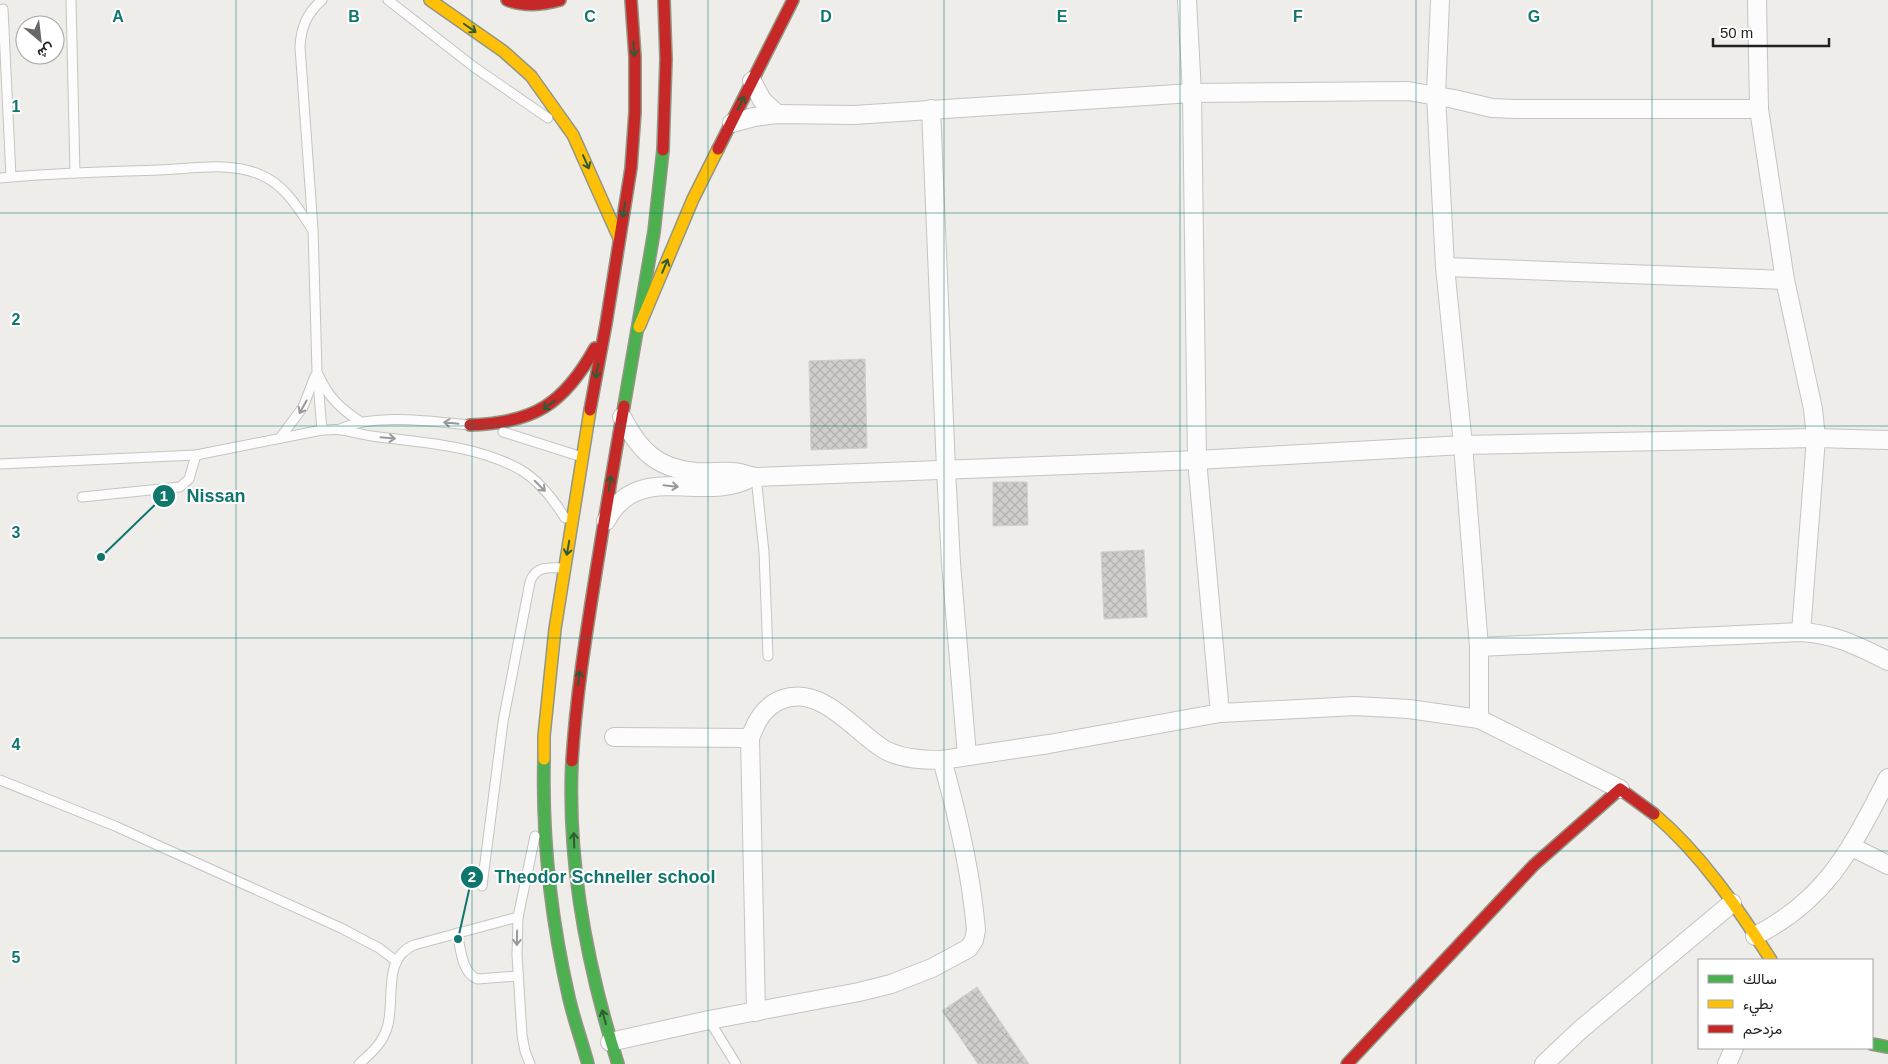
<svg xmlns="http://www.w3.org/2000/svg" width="1888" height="1064" viewBox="0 0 1888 1064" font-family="Helvetica,Vazirmatn,sans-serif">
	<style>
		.building { fill: url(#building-cross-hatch); stroke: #d1cfcc }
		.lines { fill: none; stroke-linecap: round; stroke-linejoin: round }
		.lane-casing { stroke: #c4c4c2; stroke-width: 11 }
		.street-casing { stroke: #c4c4c2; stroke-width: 20 }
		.fast-casing { stroke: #939684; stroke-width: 14 }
		.slow-casing { stroke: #939684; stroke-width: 14 }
		.jam-casing { stroke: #939684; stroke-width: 14 }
		.lane { stroke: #fcfcfc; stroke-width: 9 }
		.street { stroke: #fcfcfc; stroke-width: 18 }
		.fast { stroke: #4caf50; stroke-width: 11 }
		.slow { stroke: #ffc107; stroke-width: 11 }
		.jam { stroke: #c62828; stroke-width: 11 }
		.oneway { stroke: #325a34 }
		.oneway2 { stroke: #999 }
		.grid { fill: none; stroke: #0f766e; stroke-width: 1; stroke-opacity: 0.55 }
		.grid-label { font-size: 16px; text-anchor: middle; font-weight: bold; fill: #0f766e; stroke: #fff; stroke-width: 4; stroke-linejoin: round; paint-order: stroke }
		.leader { fill: none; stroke: #0f766e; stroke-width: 2 }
		.callout-dot { fill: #0f766e; stroke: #fff; stroke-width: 2 }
		.mark-label { font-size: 15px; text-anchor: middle; font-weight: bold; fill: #fff }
		.callout-label { font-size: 18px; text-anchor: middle; font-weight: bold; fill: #0f766e; stroke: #fff; stroke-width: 4; stroke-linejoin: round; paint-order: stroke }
	</style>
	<defs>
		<pattern id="building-cross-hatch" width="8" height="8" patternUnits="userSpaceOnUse" patternTransform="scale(1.25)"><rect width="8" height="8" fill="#cfcecb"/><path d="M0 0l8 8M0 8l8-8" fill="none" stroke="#b1b1ae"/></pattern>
	</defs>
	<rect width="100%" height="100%" fill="#eeedea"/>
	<g class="building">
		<path d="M865 359 867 448 811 450 809 361Z"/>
		<path d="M993 482H1027L1028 525 993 526Z"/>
		<path d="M1144 550 1147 617 1104 619 1101 552Z"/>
		<path d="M977 987 1029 1064H978L942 1011Z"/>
	</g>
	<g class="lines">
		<defs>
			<g id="lane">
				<path d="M71 0 75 173"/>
				<path d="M322 0C307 13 301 27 300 47L313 229 317 371 322 430"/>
				<path d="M388 0 474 67 548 118"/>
				<path d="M3 9 11 177"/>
				<path d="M0 178C53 173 106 172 159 170 192 169 230 161 261 175 285 185 298 208 312 229"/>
				<path d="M319 376C328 397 342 410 361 422"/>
				<path d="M340 429C374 413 431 421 468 425"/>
				<path d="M503 432 579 456"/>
				<path d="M280 438 303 407 315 376"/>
				<path d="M0 464 196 455 322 430C329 430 336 429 342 430 354 432 366 436 379 437 427 443 478 446 521 470 539 481 554 500 565 518"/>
				<path d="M756 477 764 552 768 656"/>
				<path d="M82 497 180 487 189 479 196 455"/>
				<path d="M0 780 115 826 341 928 379 948 396 961"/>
				<path d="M482 886 503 722 530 582C535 567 547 567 561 568"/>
				<path d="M457 933C461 948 461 972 477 979L518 976"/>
				<path d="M709 1020 736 1064"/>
				<path d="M359 1064C371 1053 382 1044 387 1028 396 1001 381 959 414 945L518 917"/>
				<path d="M530 1064 525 1051 522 1035 517 955 518 917 535 836"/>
			</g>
			<g id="street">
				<path d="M1187 0 1192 93 1197 460 1220 713"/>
				<path d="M1440 0 1436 95 1445 267 1463 445 1479 647V719"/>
				<path d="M1757 0 1759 109 1785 280 1813 409 1816 438 1801 632"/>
				<path d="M752 81 762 100 777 114"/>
				<path d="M931 109 946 469 951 563 967 756"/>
				<path d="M732 123 754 117 777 114 854 115 1192 93 1408 91 1454 99 1492 108 1515 109H1759"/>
				<path d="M1445 267 1785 280"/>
				<path d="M622 417C639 450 656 468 695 472 708 473 721 471 733 472 741 472 748 476 756 477L1197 460 1463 445 1816 438 1888 440"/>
				<path d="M606 521C638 459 704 505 752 477"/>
				<path d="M1479 647 1801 632C1835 634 1858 646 1888 661"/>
				<path d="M614 737 750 738"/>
				<path d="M1852 847 1888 865"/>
				<path d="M1755 936C1829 898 1851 848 1888 778"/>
				<path d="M756 1012 750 738C757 720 764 706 783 699 822 685 855 732 885 750 902 759 923 760 942 760L1049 744 1220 713 1355 706 1409 709 1479 719 1620 789"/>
				<path d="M610 1042 709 1020 859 992 891 984 932 968 969 948 974 940 976 930C971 871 958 816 942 760"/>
				<path d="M1544 1064 1580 1030 1732 903"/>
				<path d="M1727 1064 1734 1048"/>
			</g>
			<g id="fast">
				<path d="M624 406 654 232 663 150"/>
				<path d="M544 759C542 840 551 919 569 998 574 1020 582 1042 588 1064"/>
				<path d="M572 761C567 864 587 966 618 1064"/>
				<path d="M1872 1044 1888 1047"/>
			</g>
			<g id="slow">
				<path d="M430 0 503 51 531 76 573 135 619 238"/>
				<path d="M639 327 693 199 718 149"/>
				<path d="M544 759V736L555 629 590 410"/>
				<path d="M1654 814C1702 855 1737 907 1771 960"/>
			</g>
			<g id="jam">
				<path d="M507 0C525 7 542 5 560 0"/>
				<path d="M718 149 793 0"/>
				<path d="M663 150 666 59 664 0"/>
				<path d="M590 410 606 324 631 168 635 112V57L631 0"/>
				<path d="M470 425C534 423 564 404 595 348"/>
				<path d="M572 761C576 697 586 635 596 572 605 516 614 461 624 406"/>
				<path d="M1347 1064 1534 865 1620 789 1654 814"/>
			</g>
		</defs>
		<use href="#lane" class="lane-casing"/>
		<use href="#street" class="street-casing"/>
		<use href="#fast" class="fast-casing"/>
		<use href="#slow" class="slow-casing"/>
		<use href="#jam" class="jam-casing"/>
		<use href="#lane" class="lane"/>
		<use href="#street" class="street"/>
		<use href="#fast" class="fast"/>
		<use href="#slow" class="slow"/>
		<use href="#jam" class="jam"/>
	</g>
	<defs><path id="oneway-shaft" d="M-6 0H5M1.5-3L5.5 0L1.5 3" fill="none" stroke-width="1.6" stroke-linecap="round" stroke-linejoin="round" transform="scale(1.25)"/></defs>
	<g class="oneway">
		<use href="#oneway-shaft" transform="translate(470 28) rotate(35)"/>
		<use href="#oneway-shaft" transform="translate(634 49) rotate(86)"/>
		<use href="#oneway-shaft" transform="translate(741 103) rotate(-64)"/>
		<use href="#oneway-shaft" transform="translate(586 162) rotate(66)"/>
		<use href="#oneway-shaft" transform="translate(624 210) rotate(99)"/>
		<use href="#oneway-shaft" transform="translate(665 266) rotate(-67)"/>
		<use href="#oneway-shaft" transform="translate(597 371) rotate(101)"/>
		<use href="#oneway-shaft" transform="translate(549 405) rotate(144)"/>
		<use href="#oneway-shaft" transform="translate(610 483) rotate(-81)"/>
		<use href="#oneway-shaft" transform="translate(568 548) rotate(100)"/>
		<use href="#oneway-shaft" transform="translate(579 678) rotate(-84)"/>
		<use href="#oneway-shaft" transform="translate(574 840) rotate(-92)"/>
		<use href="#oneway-shaft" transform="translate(604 1017) rotate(-105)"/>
	</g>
	<g class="oneway2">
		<use href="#oneway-shaft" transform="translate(303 407) rotate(119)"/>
		<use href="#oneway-shaft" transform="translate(451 423) rotate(-174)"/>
		<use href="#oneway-shaft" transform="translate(388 438) rotate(5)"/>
		<use href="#oneway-shaft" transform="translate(540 486) rotate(45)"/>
		<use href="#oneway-shaft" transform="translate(671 486) rotate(6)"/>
		<use href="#oneway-shaft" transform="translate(517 938) rotate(91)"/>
	</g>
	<path class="grid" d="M236 0V1064M472 0V1064M708 0V1064M944 0V1064M1180 0V1064M1416 0V1064M1652 0V1064M0 213H1888M0 426H1888M0 638H1888M0 851H1888"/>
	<g class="grid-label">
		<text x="118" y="22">A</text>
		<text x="354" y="22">B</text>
		<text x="590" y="22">C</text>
		<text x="826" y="22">D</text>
		<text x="1062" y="22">E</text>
		<text x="1298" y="22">F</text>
		<text x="1534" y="22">G</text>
		<text x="16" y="112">1</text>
		<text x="16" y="325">2</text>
		<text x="16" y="538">3</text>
		<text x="16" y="750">4</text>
		<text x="16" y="963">5</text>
	</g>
	<path class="leader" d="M101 557L164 496M458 939L472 877"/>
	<g class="callout-dot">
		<circle cx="101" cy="557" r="5"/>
		<circle cx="458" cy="939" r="5"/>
		<circle cx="164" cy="496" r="12"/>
		<circle cx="472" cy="877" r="12"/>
	</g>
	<g class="mark-label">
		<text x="164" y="501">1</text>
		<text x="472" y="882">2</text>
	</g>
	<g class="callout-label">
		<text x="216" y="502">Nissan</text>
		<text x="605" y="883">Theodor Schneller school</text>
	</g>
	<rect x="1698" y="959" width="175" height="90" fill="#ffffff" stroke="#a6a6a6"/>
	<rect x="1708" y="975" width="25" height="8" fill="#4caf50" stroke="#a6a6a6"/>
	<text x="1743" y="984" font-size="15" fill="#212121">سالك</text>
	<rect x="1708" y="1000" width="25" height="8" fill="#ffc107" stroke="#a6a6a6"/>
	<text x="1743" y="1009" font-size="15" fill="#212121">بطيء</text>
	<rect x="1708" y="1025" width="25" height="8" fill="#c62828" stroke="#a6a6a6"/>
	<text x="1743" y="1034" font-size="15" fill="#212121">مزدحم</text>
	<g transform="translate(40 40) rotate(152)"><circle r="24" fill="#ffffff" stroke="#a6a6a6"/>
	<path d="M0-4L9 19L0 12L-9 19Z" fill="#696867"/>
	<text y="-8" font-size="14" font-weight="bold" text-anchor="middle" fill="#212121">ش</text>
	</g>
	<path d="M1713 38v8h116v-8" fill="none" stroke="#212121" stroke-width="2.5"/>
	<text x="1720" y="38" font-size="15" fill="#212121" stroke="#ffffff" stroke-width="4" paint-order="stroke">50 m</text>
</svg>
